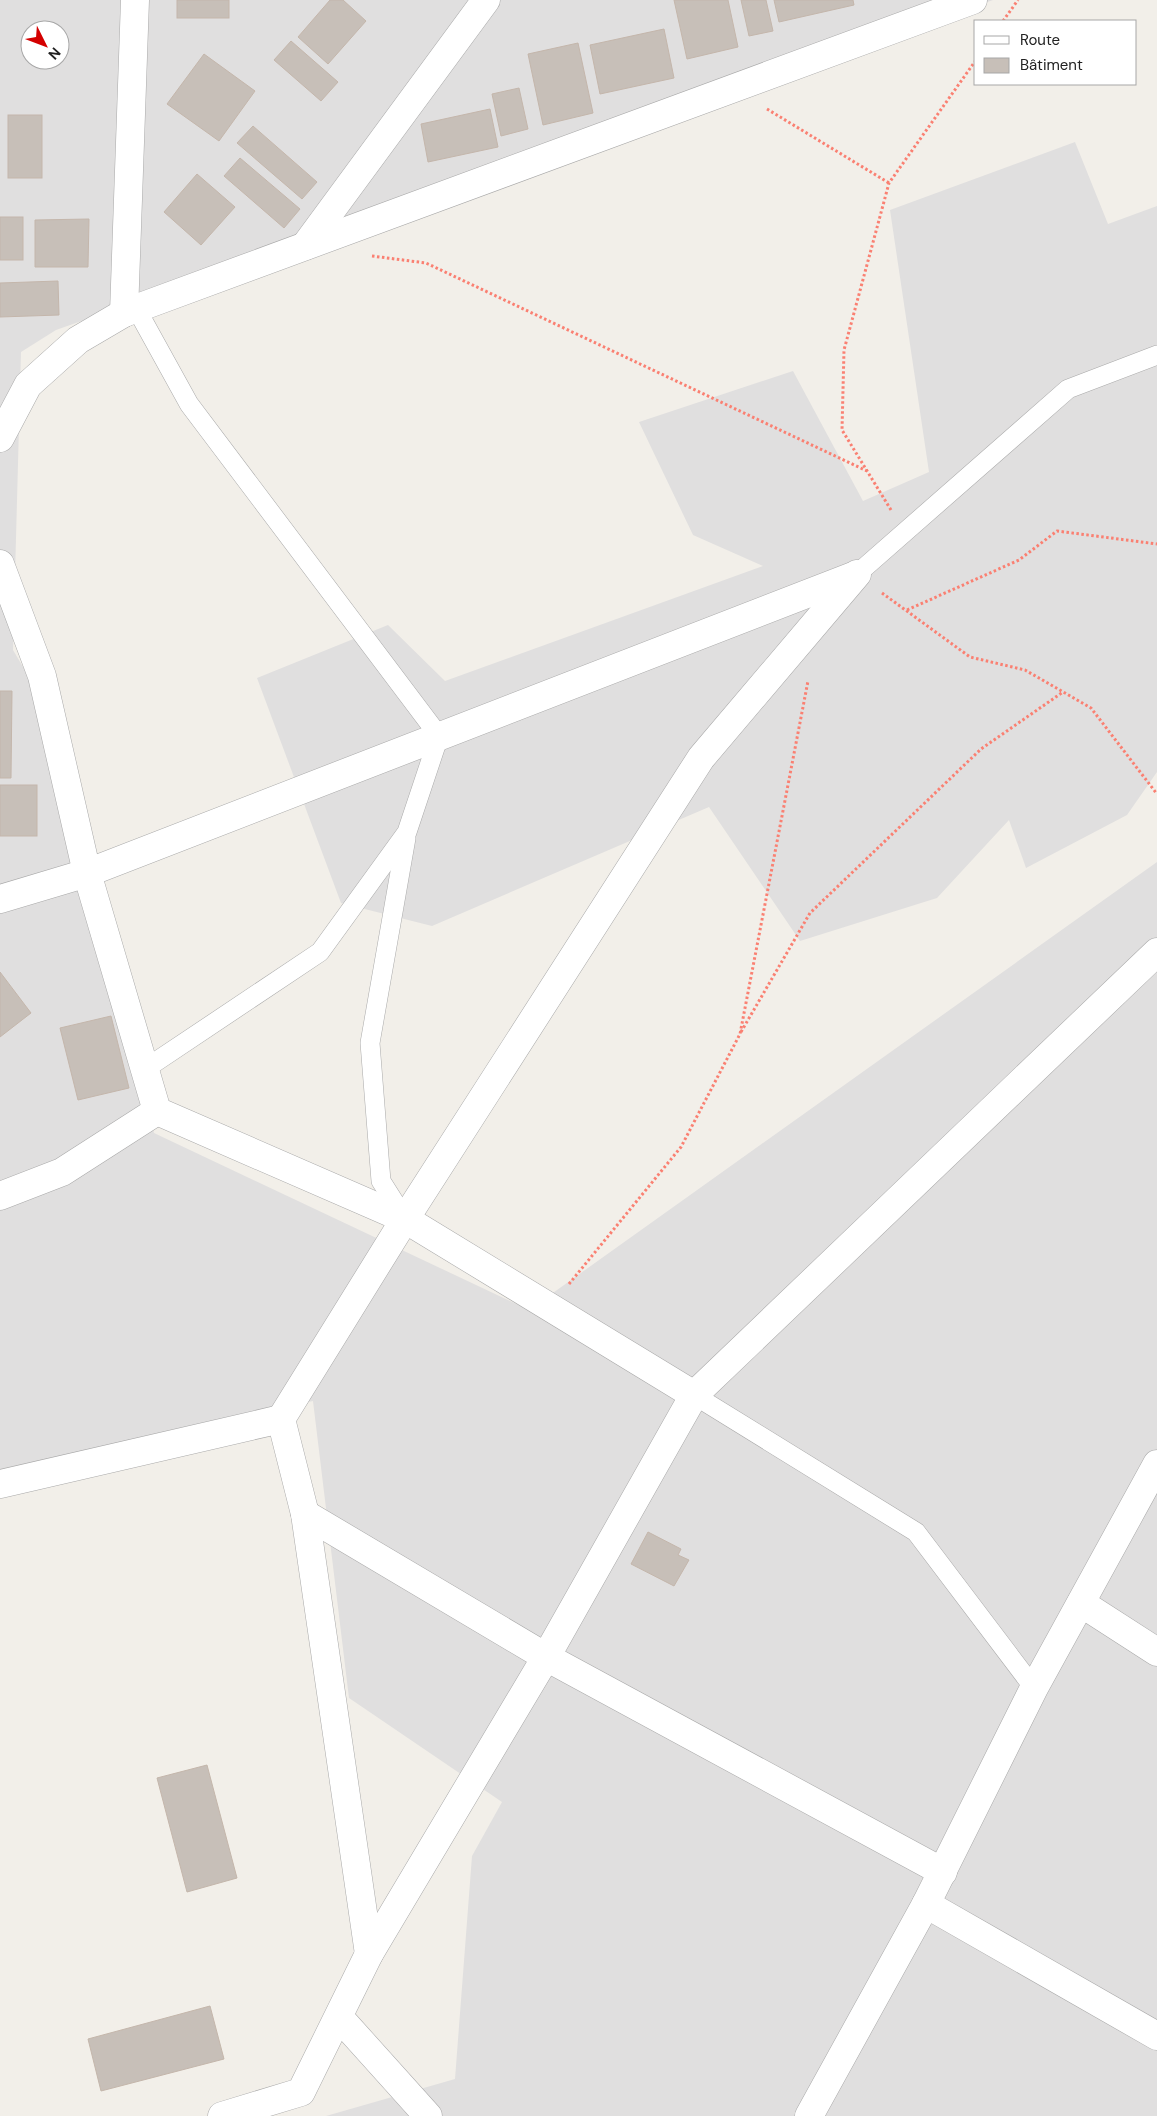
<svg xmlns="http://www.w3.org/2000/svg" width="1157" height="2116" viewBox="0 0 1157 2116" font-family="'DM Sans',sans-serif">
	<style>
		.residential { fill: #e0dfdf; fill-rule: evenodd }
		.building { fill: #c7bfb8; stroke: #c4b6ab }
		.lines { fill: none; stroke-linecap: round; stroke-linejoin: round }
		.lane-casing { stroke: #a9a9a9; stroke-width: 20 }
		.street-casing { stroke: #a9a9a9; stroke-width: 29 }
		.path { stroke: #fa8072; stroke-width: 3; stroke-dasharray: 2.5 2.5; stroke-linecap: butt }
		.lane { stroke: #fff; stroke-width: 19 }
		.street { stroke: #fff; stroke-width: 28 }
	</style>
	<rect width="100%" height="100%" fill="#f2efe9"/>
	<g class="residential">
		<path d="M0 0H993L56 330 21 352 13 650 29 677 154 1133 529 1310 1157 862V2116H326L455 2079 472 1856 502 1802 349 1698 313 1401 0 1469ZM30 30H60V60H30Z"/>
		<path d="M1075 142 1108 224 1157 206V772L1127 815 1026 868 1009 820 937 898 800 941 709 807 432 926 341 903 257 678 388 625 445 681 763 566 693 535 639 422 793 371 863 501 929 472 890 210Z"/>
	</g>
	<g class="building">
		<rect x="177" y="0" width="52" height="18"/>
		<path d="M330 0H343L366 21 328 64 298 37Z"/>
		<path d="M674 0H728L738 47 687 59Z"/>
		<path d="M741 0H766L773 31 749 36Z"/>
		<path d="M774 0H853L854 5 779 22Z"/>
		<path d="M664 29 674 78 600 94 590 45Z"/>
		<path d="M291 41 338 82 321 101 274 60Z"/>
		<path d="M578 43 593 113 543 125 528 54Z"/>
		<path d="M204 54 255 91 219 141 167 104Z"/>
		<path d="M519 88 528 129 501 136 492 94Z"/>
		<path d="M490 109 498 147 428 162 421 124Z"/>
		<rect x="8" y="115" width="34" height="63"/>
		<path d="M253 126 317 182 302 199 237 143Z"/>
		<path d="M240 158 300 209 284 228 224 176Z"/>
		<path d="M197 174 235 207 201 245 164 212Z"/>
		<rect x="0" y="217" width="23" height="43"/>
		<path d="M89 219 88 267H35V220Z"/>
		<path d="M58 281 59 315 0 317V283Z"/>
		<path d="M0 691H12L11 778H0Z"/>
		<rect x="0" y="785" width="37" height="51"/>
		<path d="M0 972 31 1013 0 1037Z"/>
		<path d="M111 1016 129 1088 78 1100 60 1028Z"/>
		<path d="M648 1532 681 1549 678 1555 689 1560 674 1586 631 1564Z"/>
		<path d="M207 1765 237 1878 187 1892 157 1778Z"/>
		<path d="M210 2006 224 2059 101 2091 88 2039Z"/>
	</g>
	<g class="lines">
		<defs>
			<g id="lane">
				<path d="M136 308 189 404 439 736 407 832 320 952 145 1069"/>
				<path d="M857 574 1068 389 1157 355"/>
				<path d="M405 1219 381 1181 370 1043 406 838"/>
				<path d="M694 1395 916 1532 1034 1688"/>
			</g>
			<g id="street">
				<path d="M305 246 486 0"/>
				<path d="M124 313 135 0"/>
				<path d="M0 438 28 385 78 340 124 313 973 0"/>
				<path d="M0 564 42 676 87 873 157 1111 405 1219 694 1395"/>
				<path d="M0 899 87 873 853 576"/>
				<path d="M0 1196 62 1172 157 1111"/>
				<path d="M0 1484 281 1419"/>
				<path d="M305 1514 546 1657 943 1872"/>
				<path d="M1081 1603 1157 1652"/>
				<path d="M926 1904 1157 2036"/>
				<path d="M369 1954 305 1514 281 1419 405 1219 701 758 857 574"/>
				<path d="M339 2017 428 2116"/>
				<path d="M222 2116 301 2092 369 1954 546 1657 694 1395 1157 952"/>
				<path d="M809 2116 926 1904 1034 1688 1157 1464"/>
			</g>
		</defs>
		<use href="#lane" class="lane-casing"/>
		<use href="#street" class="street-casing"/>
		<g class="path">
			<path d="M1003 21 1018 0"/>
			<path d="M767 109 889 183"/>
			<path d="M372 256 426 263 867 471"/>
			<path d="M891 510 842 430 844 350 889 183 976 60"/>
			<path d="M882 593 970 657 1025 670 1091 708 1157 794"/>
			<path d="M907 610 1019 560 1057 531 1157 544"/>
			<path d="M741 1032 810 913 981 749 1063 692"/>
			<path d="M569 1284 681 1147 740 1034 808 681"/>
		</g>
		<use href="#lane" class="lane"/>
		<use href="#street" class="street"/>
	</g>
	<rect x="974" y="20" width="162" height="65" fill="#ffffff" stroke="#a7a7a7"/>
	<rect x="984" y="36" width="25" height="8" fill="#ffffff" stroke="#a7a7a7"/>
	<text x="1020" y="45" font-size="15" fill="#222222">Route</text>
	<rect x="984" y="58" width="25" height="15" fill="#c7bfb8" stroke="#a7a7a7"/>
	<text x="1020" y="70" font-size="15" fill="#222222">Bâtiment</text>
	<g transform="translate(45 45) rotate(132)"><circle r="24" fill="#ffffff" stroke="#a7a7a7"/>
	<path d="M0-4L9 19L0 12L-9 19Z" fill="#d40000"/>
	<text y="-8" font-size="14" font-weight="bold" text-anchor="middle" fill="#222222">N</text>
	</g>
</svg>
